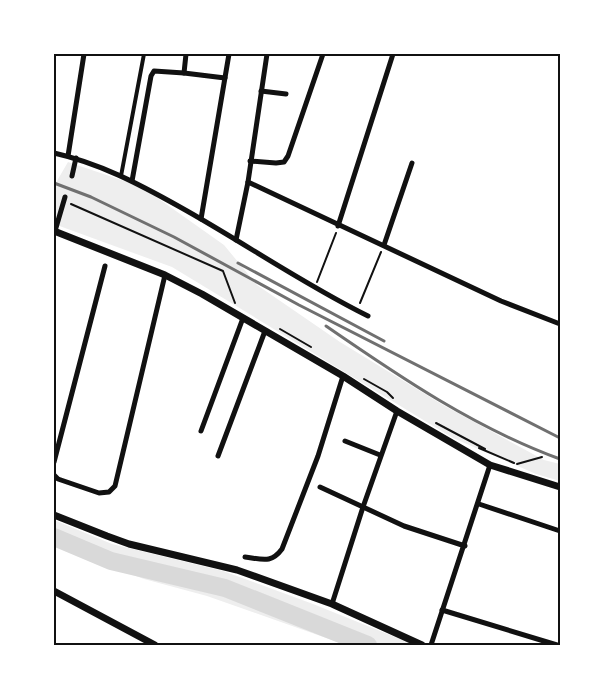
<svg xmlns="http://www.w3.org/2000/svg" width="614" height="699" viewBox="0 0 614 699" font-family="Roboto,sans-serif">
	<style>
		.green { fill: #eee }
		.lines { fill: none; stroke-linecap: round; stroke-linejoin: round }
		.river { stroke: #d9d9d9; stroke-width: 18 }
		.path { stroke: #111; stroke-width: 2 }
		.pedestrian { stroke: #111; stroke-width: 4 }
		.minor { stroke: #111; stroke-width: 5 }
		.tertiary { stroke: #111; stroke-width: 7 }
		.rail { stroke: #707070; stroke-width: 3 }
		.neatline { fill: none; stroke: #111; stroke-width: 2 }
	</style>
	<rect width="100%" height="100%" fill="#fff"/>
	<g class="green">
		<path d="M68 162 142 187 224 245 257 285 340 342 443 405 544 460 560 464V481L536 474 453 438 172 267 54 224V186Z"/>
		<path d="M54 520 112 544 223 571 313 604 415 645H346L207 596 144 579 54 546Z"/>
	</g>
	<g class="lines">
		<path class="river" d="M54 537 111 561 225 588 368 645"/>
		<g class="path">
			<path d="M71 204 223 271 235 303"/>
			<path d="M317 282 336 233"/>
			<path d="M360 303 381 252"/>
			<path d="M280 329 311 347"/>
			<path d="M364 379 387 392 393 398"/>
			<path d="M436 423 485 449"/>
			<path d="M479 448 514 463"/>
			<path d="M517 464 542 457"/>
		</g>
		<path class="pedestrian" d="M121 176 144 54"/>
		<g class="minor">
			<path d="M184 73 186 54"/>
			<path d="M261 91 286 94"/>
			<path d="M54 153C99 163 139 184 180 207 243 242 303 284 368 316"/>
			<path d="M68 156 84 54"/>
			<path d="M250 161 276 163 284 162 288 156 323 54"/>
			<path d="M72 176 76 158"/>
			<path d="M132 181 151 76 154 71 184 73 225 78"/>
			<path d="M248 182 501 301 560 324"/>
			<path d="M201 219 229 54"/>
			<path d="M338 226 393 54"/>
			<path d="M55 231 65 197"/>
			<path d="M236 240 248 182 267 54"/>
			<path d="M384 245 412 163"/>
			<path d="M201 431 243 318"/>
			<path d="M345 441 380 455"/>
			<path d="M218 456 265 331"/>
			<path d="M54 462 105 266"/>
			<path d="M54 475 58 479 99 493 109 492 115 486 165 275"/>
			<path d="M320 487 404 526 465 546"/>
			<path d="M479 504 560 531"/>
			<path d="M245 557C262 559 271 564 282 549L318 456 343 376"/>
			<path d="M332 604 363 507 397 411"/>
			<path d="M442 610 557 645"/>
			<path d="M431 645 490 465"/>
		</g>
		<g class="tertiary">
			<path d="M54 231 165 275 202 294 343 376 397 411 490 465 560 487"/>
			<path d="M54 515 107 536 129 544 237 570 332 604 422 645"/>
			<path d="M54 591 155 645"/>
		</g>
		<g class="rail">
			<path d="M54 183 91 197 174 237 299 305 560 438"/>
			<path d="M238 263 384 341"/>
			<path d="M326 326C400 377 475 428 560 459"/>
		</g>
	</g>
	<rect width="614" height="699" fill="none" stroke="#ffffff" stroke-width="110"/>
	<rect x="55" y="55" width="504" height="589" class="neatline"/>
</svg>
